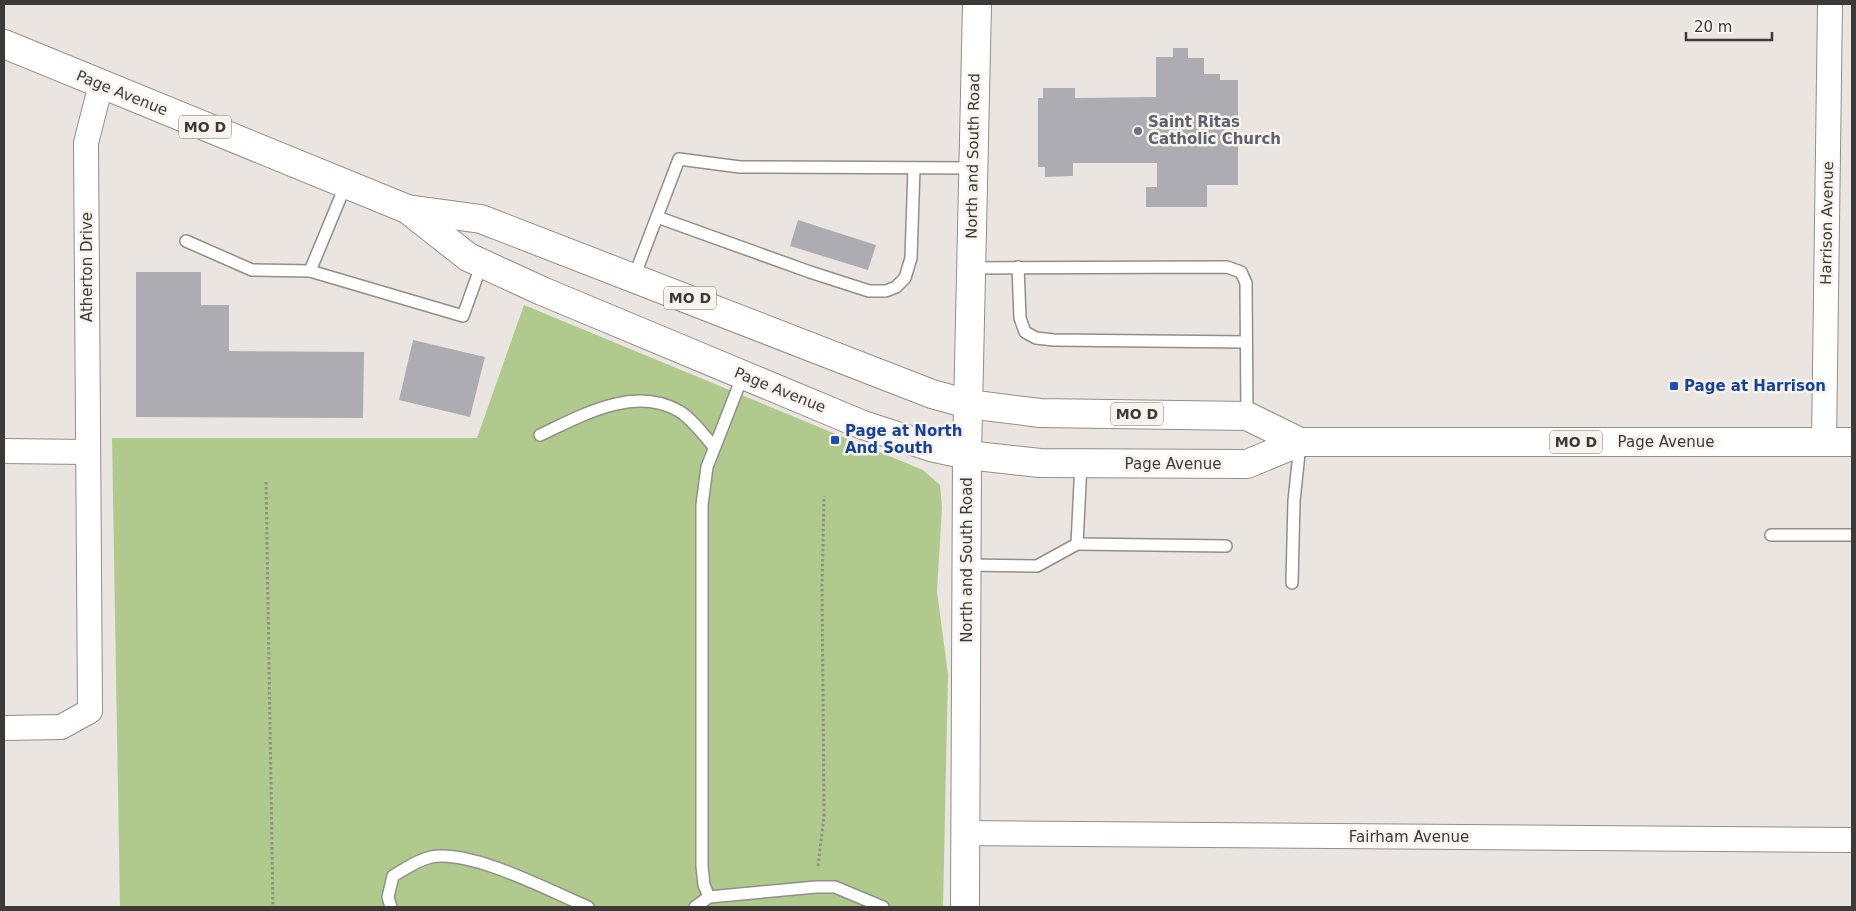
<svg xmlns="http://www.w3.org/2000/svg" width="1856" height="911" viewBox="0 0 1856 911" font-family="'DejaVu Sans',sans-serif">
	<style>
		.green { fill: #b0c98c }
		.building { fill: #acacb2 }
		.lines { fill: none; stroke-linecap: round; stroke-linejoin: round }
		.lane-casing { stroke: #928e89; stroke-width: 14 }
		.street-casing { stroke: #928e89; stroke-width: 26 }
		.secondary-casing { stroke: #928e89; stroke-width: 30 }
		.primary-casing { stroke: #928e89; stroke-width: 30 }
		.path { stroke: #928f8b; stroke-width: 3; stroke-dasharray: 2.5 2.5; stroke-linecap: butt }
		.lane { stroke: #fff; stroke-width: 11 }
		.street { stroke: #fff; stroke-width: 24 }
		.secondary { stroke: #fff; stroke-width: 28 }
		.primary { stroke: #fff; stroke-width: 28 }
		.worship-dot { fill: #6b7280; stroke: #f8f3ed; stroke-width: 2 }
		.transit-dot { fill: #1a4fb4; stroke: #f8f3ed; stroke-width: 2 }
		.labels { text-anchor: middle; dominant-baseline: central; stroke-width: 5; stroke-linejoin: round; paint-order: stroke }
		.shield { fill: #f8f3ed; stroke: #74726e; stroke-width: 1 }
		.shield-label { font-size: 14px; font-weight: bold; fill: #3c3a38 }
		.street-label { font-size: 15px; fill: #3c3a38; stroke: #f8f3ed }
		.worship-label { font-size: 15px; font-weight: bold; fill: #5b616d; stroke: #f8f3ed; text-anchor: start }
		.transit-label { font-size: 15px; font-weight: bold; fill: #164399; stroke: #f8f3ed; text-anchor: start }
	</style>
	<rect width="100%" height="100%" fill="#eae5e0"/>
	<path class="green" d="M524 305 923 470 940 485 942 507 937 591 948 675 943 907H120L112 438H477Z"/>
	<g class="building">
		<path d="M1173 48H1188V58H1204V74H1220V80H1238V185H1207V207H1146V187H1157V163H1073V176L1045 177V167H1038V98H1043V88H1075V98L1156 97V57H1173Z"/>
		<path d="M798 220 876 245 868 270 790 246Z"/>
		<path d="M136 272H201V305H229V351L364 352 363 418 136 417Z"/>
		<path d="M413 340 485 357 470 417 399 400Z"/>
	</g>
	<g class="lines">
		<defs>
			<g id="lane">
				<path d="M657 217 810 272 869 291H886L896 287 905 278 911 258 914 168"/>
				<path d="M186 241 252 270 310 271 463 316 482 263"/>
				<path d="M1018 267 1020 318 1025 332 1036 338 1054 340 1246 342"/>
				<path d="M971 268 1227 267 1241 272 1246 283 1247 416"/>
				<path d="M310 271 346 184"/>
				<path d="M634 277 679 159 740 167 973 168"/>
				<path d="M540 435C581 416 633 385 679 411 692 419 704 435 714 447"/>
				<path d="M1771 535H1852"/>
				<path d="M1077 544 1226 546"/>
				<path d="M967 565 1037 566 1077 544 1081 463"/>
				<path d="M1292 583 1294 501 1300 444"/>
				<path d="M709 897 704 885 702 866V505L707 467 743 375"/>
				<path d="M391 907 388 897 393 876C405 869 417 860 431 857 471 849 550 891 588 907"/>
				<path d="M695 907 709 897 816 887H835L883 907"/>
			</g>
			<g id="street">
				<path d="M1824 442 1830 4"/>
				<path d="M4 451 87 452"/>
				<path d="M4 728 61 727 90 711 86 143 101 84"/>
				<path d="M965 833 1852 840"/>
			</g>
			<path id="secondary" d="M965 907 967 455 977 4"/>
			<g id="primary">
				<path d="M4 44 407 209 481 219 932 394 968 404 1040 413 1247 416 1300 442"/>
				<path d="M407 209 468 257 542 291 863 425 931 447 967 455 1040 463 1247 464 1300 442H1852"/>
			</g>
		</defs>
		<use href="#lane" class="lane-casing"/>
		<use href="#street" class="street-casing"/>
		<use href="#secondary" class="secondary-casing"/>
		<use href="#primary" class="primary-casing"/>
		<g class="path">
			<path d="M266 482 273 907"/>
			<path d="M818 866 824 816 822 586 824 496"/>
		</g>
		<use href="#lane" class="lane"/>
		<use href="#street" class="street"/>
		<use href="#secondary" class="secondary"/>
		<use href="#primary" class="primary"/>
	</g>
	<circle class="worship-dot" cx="1138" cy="131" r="5"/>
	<g class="transit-dot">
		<rect x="1669" y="381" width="10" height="10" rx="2.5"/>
		<rect x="830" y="435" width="10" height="10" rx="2.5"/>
	</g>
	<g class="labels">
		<g class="shield">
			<rect x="179" y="115.5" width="52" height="23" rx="4"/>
			<rect x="664" y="286.5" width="52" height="23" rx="4"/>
			<rect x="1111" y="402.5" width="52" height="23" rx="4"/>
			<rect x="1550" y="430.5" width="52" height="23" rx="4"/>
		</g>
		<g class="shield-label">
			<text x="205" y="127">MO D</text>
			<text x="690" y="298">MO D</text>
			<text x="1137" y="414">MO D</text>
			<text x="1576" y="442">MO D</text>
		</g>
		<g class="street-label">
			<text transform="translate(122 93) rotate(22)">Page Avenue</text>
			<text transform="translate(973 156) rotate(-89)">North and South Road</text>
			<text transform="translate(1827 223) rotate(-89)">Harrison Avenue</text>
			<text transform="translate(87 267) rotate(-90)">Atherton Drive</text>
			<text transform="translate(780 390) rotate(22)">Page Avenue</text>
			<text x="1666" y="442">Page Avenue</text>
			<text x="1173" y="464">Page Avenue</text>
			<text transform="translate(967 560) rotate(-90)">North and South Road</text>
			<text x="1409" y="837">Fairham Avenue</text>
		</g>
		<g class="worship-label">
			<text x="1148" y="122">Saint Ritas<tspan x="1148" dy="17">Catholic Church</tspan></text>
		</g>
		<g class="transit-label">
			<text x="1684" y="386">Page at Harrison</text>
			<text x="845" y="431">Page at North<tspan x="845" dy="17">And South</tspan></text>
		</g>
	</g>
	<rect width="1856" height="911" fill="none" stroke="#3c3a38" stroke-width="10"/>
	<path d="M1686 32v8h86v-8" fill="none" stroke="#3c3a38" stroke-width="2.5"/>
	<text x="1694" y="32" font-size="15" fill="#3c3a38" stroke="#f8f3ed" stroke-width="4" paint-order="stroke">20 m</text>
</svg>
